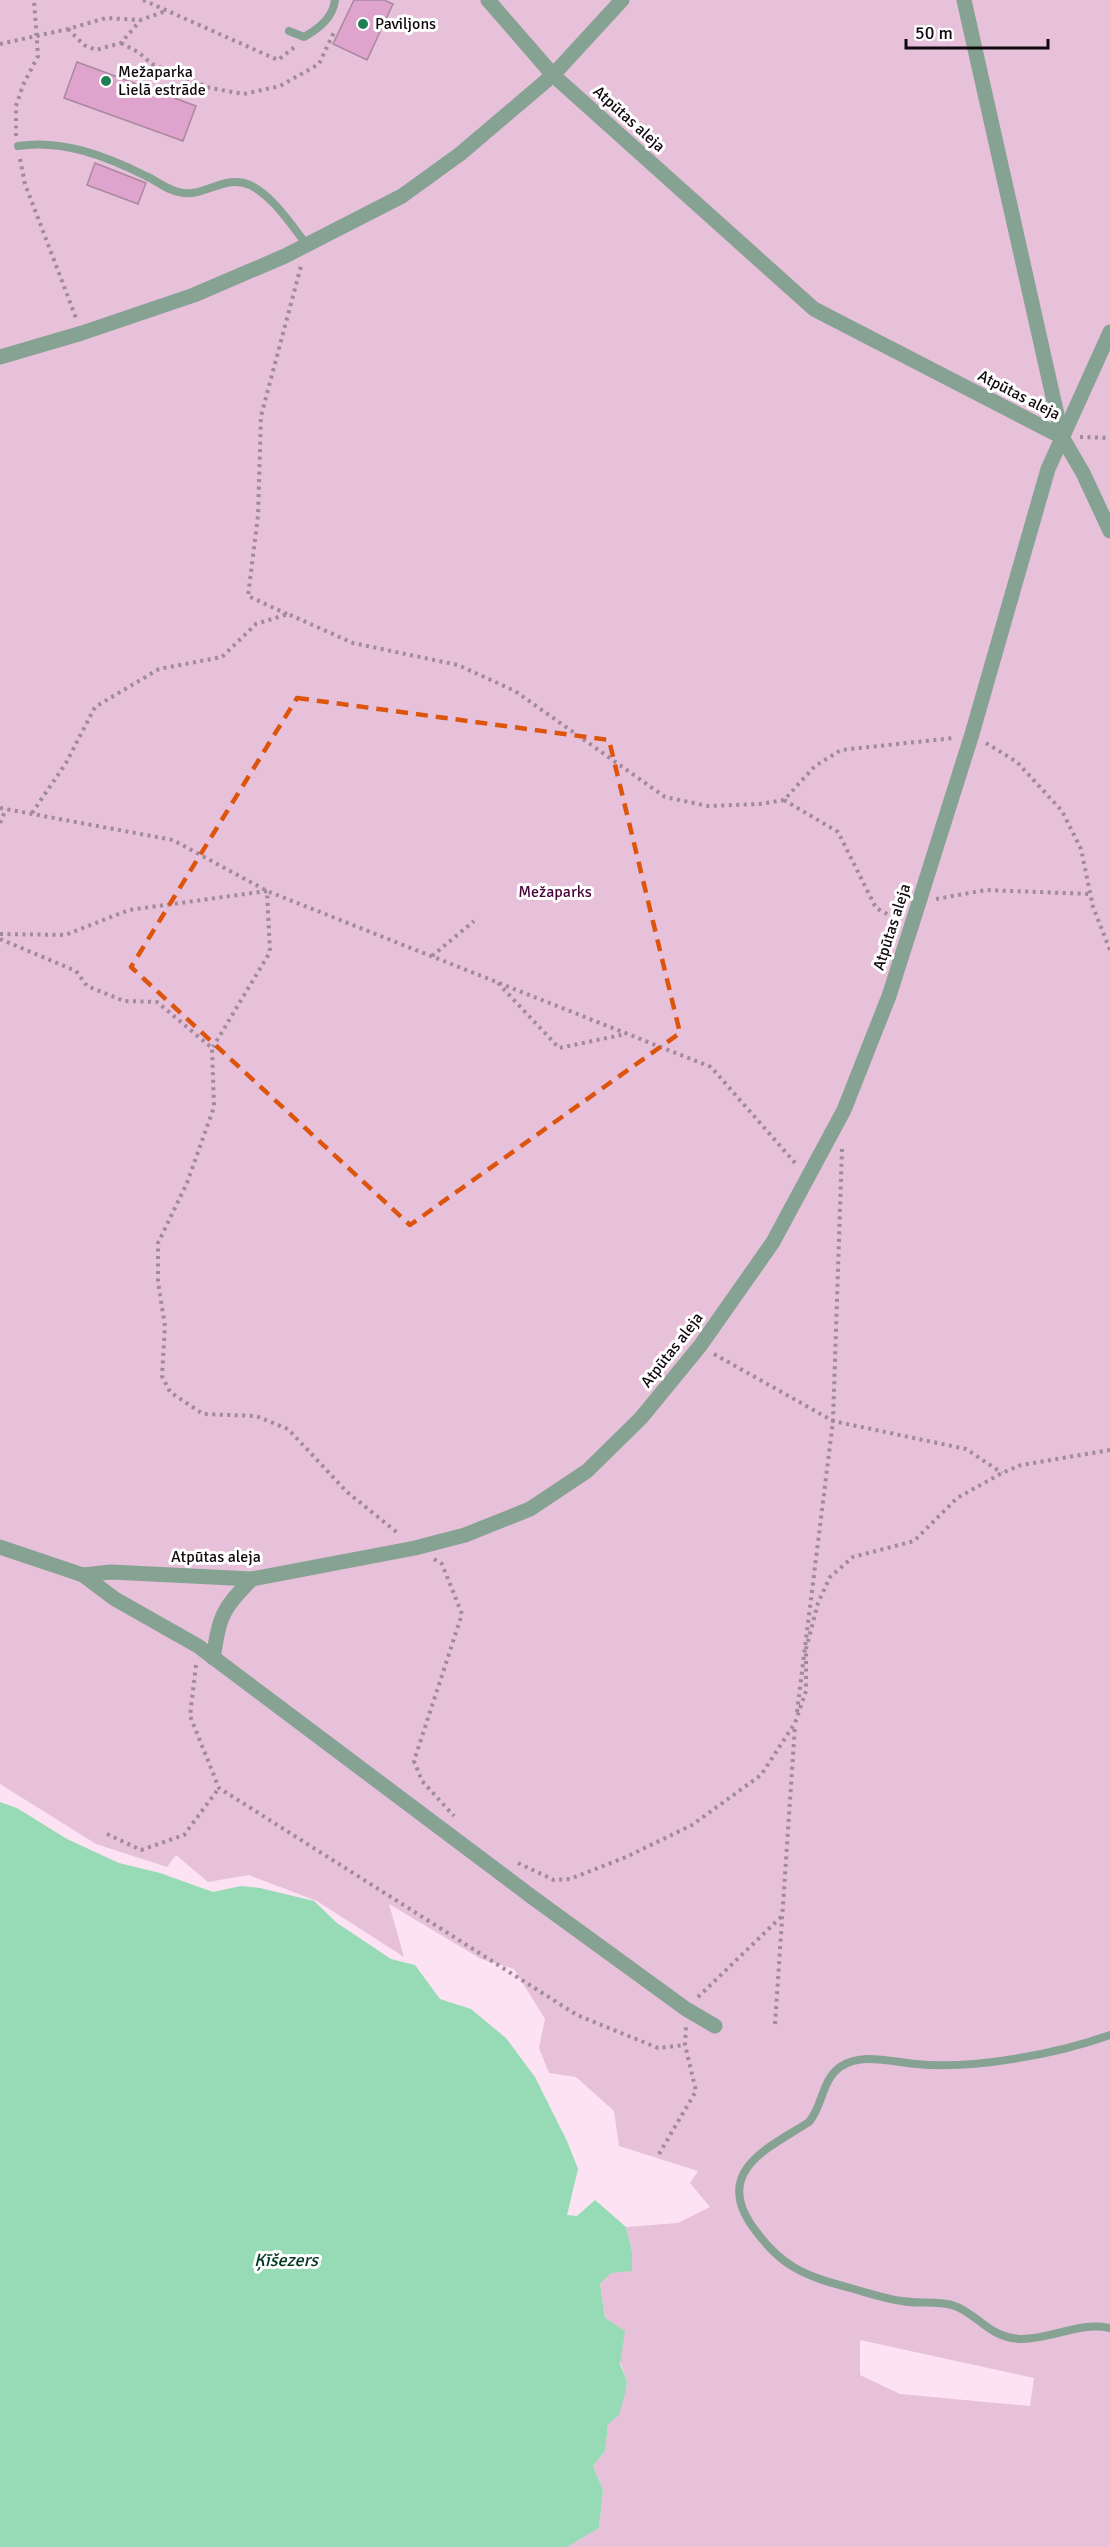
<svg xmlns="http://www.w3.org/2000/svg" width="1110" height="2547" viewBox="0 0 1110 2547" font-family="Signika,sans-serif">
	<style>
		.green { fill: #e7c0da; fill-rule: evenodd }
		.water { fill: #96dbb5 }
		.building { fill: #dfa4cd; stroke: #a8899e; stroke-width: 1.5 }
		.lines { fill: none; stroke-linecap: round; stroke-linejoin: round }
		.path { stroke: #9f8b99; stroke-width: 4; stroke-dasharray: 3 4.5; stroke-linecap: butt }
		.service { stroke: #86a292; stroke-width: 8 }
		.minor { stroke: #86a292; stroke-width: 15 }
		.marked { fill: none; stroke: #dd550c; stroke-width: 4.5; stroke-dasharray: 12 8; stroke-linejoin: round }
		.poi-dot { fill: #217f55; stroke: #fff; stroke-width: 2 }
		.labels { text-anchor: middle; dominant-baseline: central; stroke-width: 6; stroke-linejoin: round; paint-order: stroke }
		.poi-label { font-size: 16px; fill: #12080f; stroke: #fff; text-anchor: start }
		.street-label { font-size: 16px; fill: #12080f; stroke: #fff }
		.park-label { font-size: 16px; fill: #4a043c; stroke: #fff }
		.water-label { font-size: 18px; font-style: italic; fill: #003821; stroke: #fff }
	</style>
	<rect width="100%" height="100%" fill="#fde2f4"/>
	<path class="green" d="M0 0H1110V2547H567L599 2528 603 2490 593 2466 605 2451 608 2424 626 2390 627 2381 605 2318 600 2284 632 2250 626 2227 678 2223 710 2207 690 2183 698 2171 619 2146 614 2111 576 2077 549 2073 539 2048 545 2019 514 1969 481 1959 389 1904 404 1957 317 1901 249 1875 208 1882 176 1855 167 1867 96 1844 0 1784ZM860 2340 1034 2378 1030 2406 900 2394 860 2375Z"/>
	<path class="water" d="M0 1802 17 1808 67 1839 119 1863 160 1873 213 1892 241 1886 260 1888 314 1901 337 1923 391 1959 415 1965 440 1999 471 2009 506 2038 535 2077 567 2141 578 2169 567 2215 577 2216 595 2200 626 2227 632 2251V2271L611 2273 600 2284 605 2318 625 2331 620 2364 627 2381 626 2390 619 2415 608 2424 605 2451 593 2466 603 2490 599 2528 567 2547H0Z"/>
	<g class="building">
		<path d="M354 0H384L393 4 367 60 333 44Z"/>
		<path d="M77 62 196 106 183 141 64 98Z"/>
		<path d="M95 163 146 183 138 204 87 185Z"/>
	</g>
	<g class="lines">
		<g class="path">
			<path d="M143 0 278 60 296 46"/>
			<path d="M68 29 84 45 96 50 121 43 140 21"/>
			<path d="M121 43 138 52 152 64 210 88 244 94 280 86 319 64 335 30"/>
			<path d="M0 44 68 29 106 18 140 20 166 11"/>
			<path d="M16 136V106L23 85 38 56 34 0"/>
			<path d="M20 159 25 184 76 318"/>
			<path d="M1080 437 1110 438"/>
			<path d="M287 614 248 596 258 516 261 416 301 266"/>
			<path d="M986 743 1017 762 1062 811 1081 849 1093 907 1110 950"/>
			<path d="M784 800 838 832 876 908 898 920"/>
			<path d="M0 808 173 840 267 891 711 1067 796 1164"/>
			<path d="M32 813 66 763 95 707 159 669 222 657 256 624 288 614 353 643 458 665 515 691 665 797 708 806 760 804 784 800 815 766 841 750 954 738"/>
			<path d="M0 823 6 809"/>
			<path d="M936 899 986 890 1091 894"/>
			<path d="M0 934 65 935 129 910 267 891 270 952 213 1047"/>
			<path d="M0 939 76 971 87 986 124 1001 157 1002 212 1048 214 1107 187 1183 158 1243V1282L165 1326 162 1376 170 1392 203 1414 256 1416 288 1429 347 1492 399 1534"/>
			<path d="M432 956 474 921"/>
			<path d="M498 983 559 1048 626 1034"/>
			<path d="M714 1354 833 1421 966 1449 1002 1473"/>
			<path d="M434 1559 442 1564 462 1614 414 1761 422 1781 454 1816"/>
			<path d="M196 1665 190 1716 219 1788 577 2015 658 2048 685 2045"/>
			<path d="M797 1712 833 1421 842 1149"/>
			<path d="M107 1834 141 1850 184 1835 219 1788"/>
			<path d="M518 1863 554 1880 570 1879 626 1857 692 1825 761 1775 795 1723 806 1691V1649L818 1603 830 1577 853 1557 914 1541 957 1498 1002 1473 1021 1465 1110 1450"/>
			<path d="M698 1997 781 1917"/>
			<path d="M775 2024 795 1726"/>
			<path d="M659 2154 696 2091 685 2045 686 2026"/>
		</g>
		<g class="service">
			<path d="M289 31 304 37C318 29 333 18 335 0"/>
			<path d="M18 146C62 139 106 156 146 176 159 182 168 191 183 193 206 196 226 174 250 185 274 197 291 225 307 245"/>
			<path d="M1110 2035C1057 2054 972 2070 916 2064 892 2062 861 2052 840 2067 821 2081 823 2106 809 2122 772 2146 715 2169 750 2223 780 2267 804 2276 854 2289 870 2294 886 2299 902 2301 919 2304 936 2301 952 2305 978 2313 987 2337 1020 2339 1051 2340 1079 2321 1110 2328"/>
		</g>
		<g class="minor">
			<path d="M488 0 553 75 814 309 1062 437"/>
			<path d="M964 0 1062 437 1083 473 1110 531"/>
			<path d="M0 357 82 333 194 295 285 256 402 196 460 154 553 75 622 0"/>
			<path d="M0 1547 83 1575 111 1572 252 1579 415 1548 465 1535 530 1509 587 1471 641 1418 700 1346 773 1242 844 1110 889 996 919 902 972 734 1048 469 1110 332"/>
			<path d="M83 1575 115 1599 198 1646 532 1897 686 2009 715 2026"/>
			<path d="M213 1658C220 1616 221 1610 252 1579"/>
		</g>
	</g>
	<path class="marked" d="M297 698 609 740 680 1033 410 1225 131 967Z"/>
	<g class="poi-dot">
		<circle cx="363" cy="24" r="6"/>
		<circle cx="106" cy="81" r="6"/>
	</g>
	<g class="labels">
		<g class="poi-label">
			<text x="375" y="24">Paviljons</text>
			<text x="118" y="72">Mežaparka<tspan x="118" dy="18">Lielā estrāde</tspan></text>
		</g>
		<g class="street-label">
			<text transform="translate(629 119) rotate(42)">Atpūtas aleja</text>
			<text transform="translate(1019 395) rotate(27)">Atpūtas aleja</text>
			<text transform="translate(892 927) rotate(-72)">Atpūtas aleja</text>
			<text transform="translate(672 1350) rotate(-52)">Atpūtas aleja</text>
			<text x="216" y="1557">Atpūtas aleja</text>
		</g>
		<g class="park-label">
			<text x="555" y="892">Mežaparks</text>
		</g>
		<g class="water-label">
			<text x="286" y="2260">Ķīšezers</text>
		</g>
	</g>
	<path d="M906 39v9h142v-9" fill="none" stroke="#12080f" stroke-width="3"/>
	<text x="915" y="39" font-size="18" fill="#12080f" stroke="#ffffff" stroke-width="4.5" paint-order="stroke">50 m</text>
</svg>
